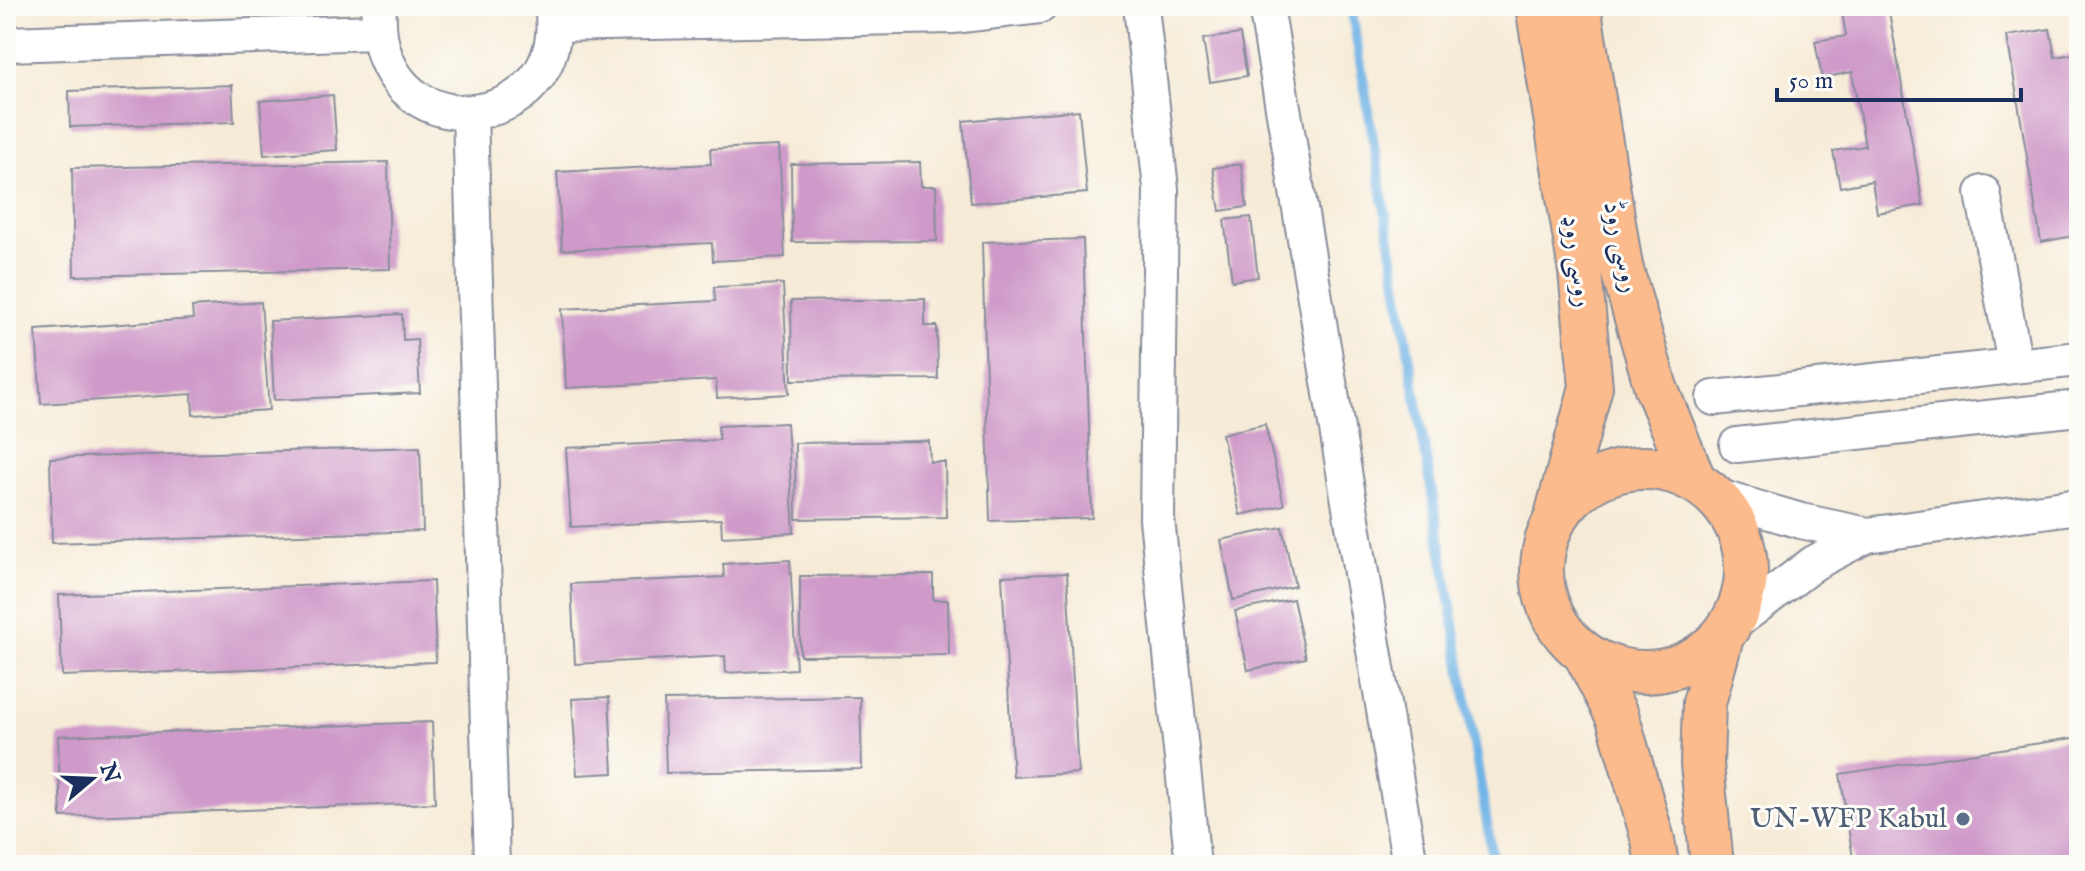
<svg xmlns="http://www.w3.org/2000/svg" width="2085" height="871" viewBox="0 0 2085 871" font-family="'IM FELL English',Amiri,serif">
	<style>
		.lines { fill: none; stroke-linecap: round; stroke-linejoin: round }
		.stream { stroke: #71b4e6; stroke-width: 10 }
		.building { fill: #cf9ac9 }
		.minor-casing { stroke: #888d9a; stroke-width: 38 }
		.major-casing { stroke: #888d9a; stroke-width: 46 }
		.minor { stroke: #fff; stroke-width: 34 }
		.major { stroke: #fbbb8d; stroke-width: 42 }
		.service-dot { fill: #5c6f8a; stroke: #fdfcf7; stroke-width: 3 }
		.labels { text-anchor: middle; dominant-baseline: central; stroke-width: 6; stroke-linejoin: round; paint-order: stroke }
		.street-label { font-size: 28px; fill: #1b2f5e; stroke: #fdfcf7 }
		.service-label { font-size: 28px; fill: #4e5e75; stroke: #fdfcf7; text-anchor: end }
	</style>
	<rect width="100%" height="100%" fill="#fdfcf7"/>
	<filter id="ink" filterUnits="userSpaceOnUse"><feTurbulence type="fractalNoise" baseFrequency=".0125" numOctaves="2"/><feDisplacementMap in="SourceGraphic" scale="16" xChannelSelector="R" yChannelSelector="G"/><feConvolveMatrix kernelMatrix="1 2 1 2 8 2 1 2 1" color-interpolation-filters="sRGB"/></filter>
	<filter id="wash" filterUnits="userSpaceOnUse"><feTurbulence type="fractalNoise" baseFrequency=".006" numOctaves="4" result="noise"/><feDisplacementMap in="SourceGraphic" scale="32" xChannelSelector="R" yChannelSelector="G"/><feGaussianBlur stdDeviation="1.8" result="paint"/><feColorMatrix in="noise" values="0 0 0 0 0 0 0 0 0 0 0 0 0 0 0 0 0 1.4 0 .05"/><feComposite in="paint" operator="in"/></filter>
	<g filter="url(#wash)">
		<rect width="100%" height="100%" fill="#f6ebd7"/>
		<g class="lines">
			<path class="stream" d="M1351 6 1494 865"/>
		</g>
		<g id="blocks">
			<g class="building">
				<path d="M1841 6H1888L1923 205 1877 213 1872 181 1840 187 1833 151 1865 146 1852 72 1822 78 1815 41 1846 36Z"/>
				<path d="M2050 29 2055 57 2079 53V92L2073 93 2079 130V235L2041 242 2007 36Z"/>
				<path d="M1240 34 1247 76 1210 82 1203 39Z"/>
				<path d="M232 85 234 122 70 127 69 91Z"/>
				<path d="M333 95 337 150 264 155 260 101Z"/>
				<path d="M1079 110 1087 193 971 203 963 121Z"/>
				<path d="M779 146 785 257 713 261 712 243 562 250 557 172 711 164 710 149Z"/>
				<path d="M388 162 390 269 74 276 72 168Z"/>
				<path d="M920 162 921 186H936L937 241 792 242 791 164Z"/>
				<path d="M1241 164 1247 207 1220 211 1213 168Z"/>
				<path d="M1251 217 1258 277 1232 281 1224 220Z"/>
				<path d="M1083 239 1092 518 990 521 982 242Z"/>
				<path d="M783 284 789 394 717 398 716 380 566 388 562 309 715 301 714 287Z"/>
				<path d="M925 299V326H937L938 379 792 380 791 301Z"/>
				<path d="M261 302 269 410 193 415 192 394 41 404 36 330 193 319 192 307Z"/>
				<path d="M402 314 403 340 417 339 420 393 274 400 270 321Z"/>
				<path d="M787 423 794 533 722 537 721 519 571 527 566 448 719 440 718 426Z"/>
				<path d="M1265 424 1284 505 1240 515 1222 434Z"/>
				<path d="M929 441 930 462H945L946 517 796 519 795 443Z"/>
				<path d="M420 447 423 531 52 543 50 458Z"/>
				<path d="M1282 527 1295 586 1233 600 1221 540Z"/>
				<path d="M790 560 796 669 726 673 725 656 575 664 571 584 724 577 723 564Z"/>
				<path d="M1067 573 1078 773 1013 777 1002 576Z"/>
				<path d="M933 575V600H948L949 655 800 656V576Z"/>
				<path d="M433 581 436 662 62 676 59 595Z"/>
				<path d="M1293 599 1306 658 1248 670 1235 611Z"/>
				<path d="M609 697 613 773 577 775 572 699Z"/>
				<path d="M860 697 862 769 666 773 664 700Z"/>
				<path d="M432 722 435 803 61 817 58 736Z"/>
				<path d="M2079 737V865H1854L1840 774Z"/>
			</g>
		</g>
	</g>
	<g filter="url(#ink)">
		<use href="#blocks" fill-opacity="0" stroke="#888d9a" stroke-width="2"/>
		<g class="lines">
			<defs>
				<g id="minor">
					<path d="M379 6C370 157 573 138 552 6"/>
					<path d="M1141 6 1161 189 1157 519 1193 865"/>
					<path d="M1266 6 1410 865"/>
					<path d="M555 24 953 16 1040 6"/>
					<path d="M6 44 377 32"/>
					<path d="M470 113 492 865"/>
					<path d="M1983 193 2015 364"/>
					<path d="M1714 398 2079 359"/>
					<path d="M1737 445 2079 408"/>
					<path d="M1716 496 1801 521 1867 535 2079 506"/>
					<path d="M1729 627 1814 563 1867 535"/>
				</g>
				<g id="major">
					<path d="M1537 6 1580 271 1591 387 1557 512"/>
					<path d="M1579 6 1621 266 1656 388 1694 479"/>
					<circle cx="1644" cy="570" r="102"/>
					<path d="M1586 656 1618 718 1653 840 1657 865"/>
					<path d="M1712 865 1702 764 1704 703 1722 637"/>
				</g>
			</defs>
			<use href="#minor" class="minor-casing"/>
			<use href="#major" class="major-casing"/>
			<use href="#minor" class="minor"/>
			<use href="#major" class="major"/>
		</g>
	</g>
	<circle class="service-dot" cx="1963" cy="819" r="8"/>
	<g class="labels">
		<g class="street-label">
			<text transform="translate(1621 247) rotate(78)">روسی روڈ</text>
			<text transform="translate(1577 261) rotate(82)">روسی روډ</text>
		</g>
		<g class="service-label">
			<text x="1947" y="819">UN-WFP Kabul</text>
		</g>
	</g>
	<rect width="2085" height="871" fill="none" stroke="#fdfcf7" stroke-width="32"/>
	<g transform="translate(92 779) rotate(71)" stroke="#fdfcf7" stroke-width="6" paint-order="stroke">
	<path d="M0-6L14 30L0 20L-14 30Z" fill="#1b2f5e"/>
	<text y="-12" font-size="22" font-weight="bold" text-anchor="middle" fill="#1b2f5e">N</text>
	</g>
	<path d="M1777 88v12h244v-12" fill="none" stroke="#1b2f5e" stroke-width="4"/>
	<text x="1789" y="88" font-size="24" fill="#1b2f5e" stroke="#fdfcf7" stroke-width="6" paint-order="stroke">50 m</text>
</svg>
